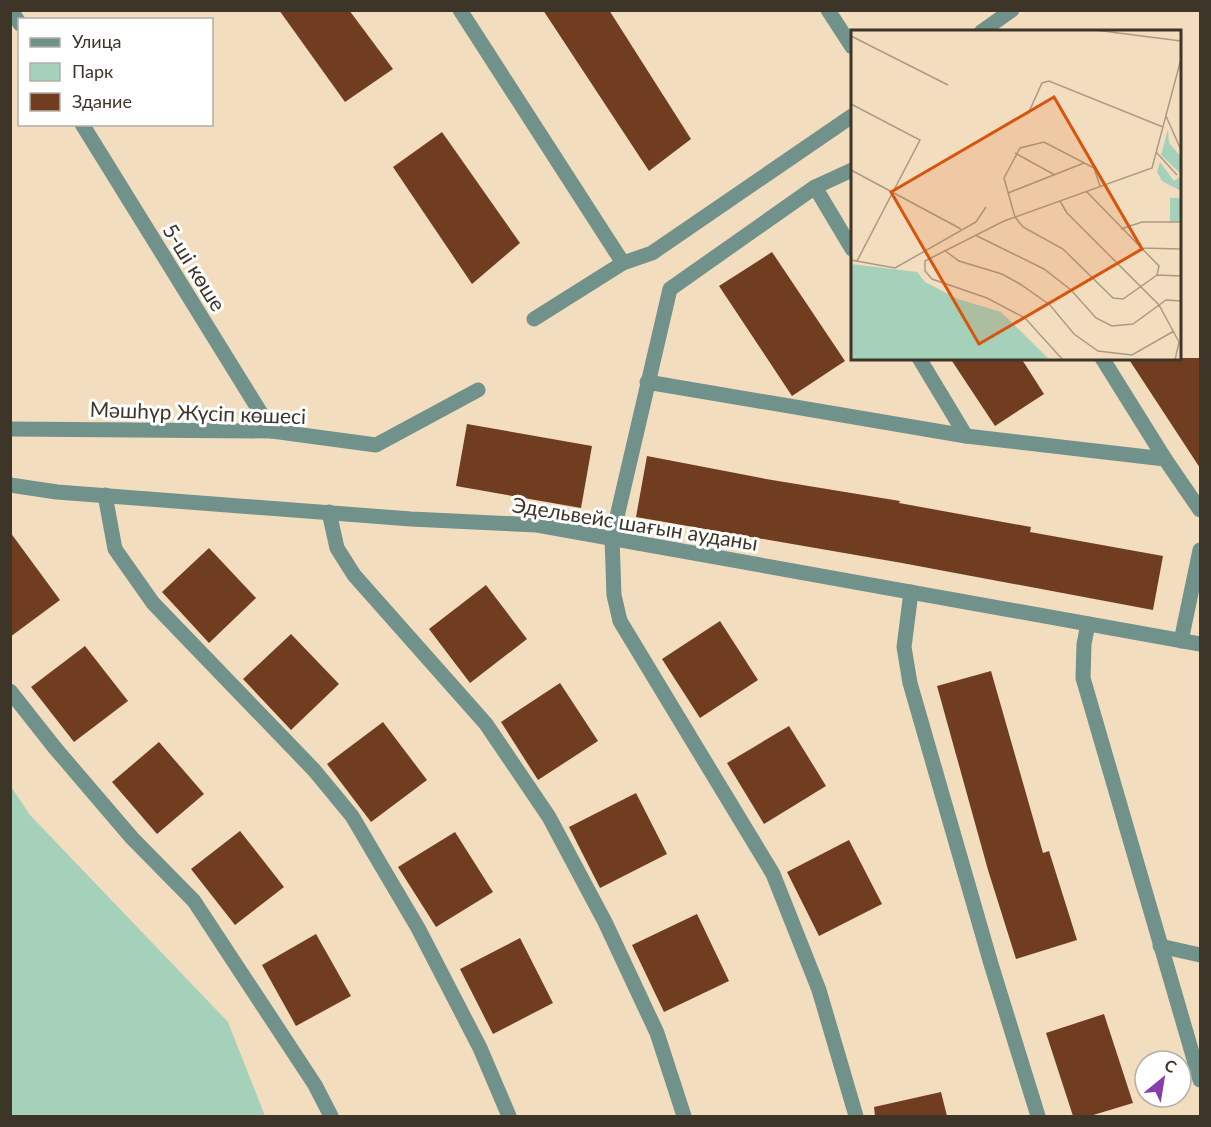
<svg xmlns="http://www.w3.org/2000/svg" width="1211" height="1127" viewBox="0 0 1211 1127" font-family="Lato,sans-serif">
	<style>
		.green { fill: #a5d0b9 }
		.building { fill: #703d21 }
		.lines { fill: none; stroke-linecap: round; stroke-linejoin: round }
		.minor { stroke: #71918b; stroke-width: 15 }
		.labels { text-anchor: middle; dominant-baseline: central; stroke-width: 6; stroke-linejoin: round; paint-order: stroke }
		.street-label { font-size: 21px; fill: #3e3529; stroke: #fff }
		.inset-road { fill: none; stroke: #ab9a83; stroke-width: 1.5 }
		.view { fill: #d7550f; fill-opacity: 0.15; stroke: #d7550f; stroke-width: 3 }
		.inset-edge { fill: none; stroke: #3e3529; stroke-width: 3 }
	</style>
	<rect width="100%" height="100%" fill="#f3ddbf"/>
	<path class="green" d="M10 785 30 815 228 1022 265 1116H11Z"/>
	<g class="building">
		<path d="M279 10H349L393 69 345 102Z"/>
		<path d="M543 10H609L691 139 649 171Z"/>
		<path d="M442 132 520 243 472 284 393 167Z"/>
		<path d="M772 252 845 361 792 396 719 286Z"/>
		<path d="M950 358H1021L1044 394 995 426Z"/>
		<path d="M1128 358H1200V468Z"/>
		<path d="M467 424 592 446 581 508 456 486Z"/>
		<path d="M647 456 766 479 900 501 899 503 1031 527 1030 532 1163 556 1153 610 902 563 636 517Z"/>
		<path d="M10 532 60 600 10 637Z"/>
		<path d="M209 548 256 598 209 643 162 592Z"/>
		<path d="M486 585 527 639 470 683 429 629Z"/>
		<path d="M720 621 758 680 700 718 662 659Z"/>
		<path d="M291 634 339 684 291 730 243 679Z"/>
		<path d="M85 646 128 701 74 742 31 687Z"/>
		<path d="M991 671 1043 853 1049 851 1077 940 1016 959 988 870 937 686Z"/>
		<path d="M560 683 598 741 538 780 501 722Z"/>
		<path d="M383 722 427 780 371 822 327 764Z"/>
		<path d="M789 726 826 786 764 824 727 763Z"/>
		<path d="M159 742 204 794 157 834 112 782Z"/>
		<path d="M636 793 667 854 600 888 569 827Z"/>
		<path d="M240 831 284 887 235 925 191 869Z"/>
		<path d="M455 832 493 892 436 927 398 867Z"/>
		<path d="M849 840 882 904 819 936 787 872Z"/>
		<path d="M697 914 729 981 664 1012 632 945Z"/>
		<path d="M316 934 351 996 296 1026 262 965Z"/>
		<path d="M520 938 553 1003 493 1034 460 969Z"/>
		<path d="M1104 1014 1133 1103 1090 1116H1073L1046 1033Z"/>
		<path d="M941 1092 947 1116H875L874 1107Z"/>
	</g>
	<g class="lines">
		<g class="minor">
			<path d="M11 10 20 24"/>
			<path d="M460 10 623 263"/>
			<path d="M828 10 852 47"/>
			<path d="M981 32 1012 10"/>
			<path d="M82 124 272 431"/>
			<path d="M852 170 815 187 670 289 612 538 614 595 620 621 773 874 819 990 856 1116"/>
			<path d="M815 187 852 249"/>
			<path d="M534 319 623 263 652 253 852 116"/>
			<path d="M919 358 966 436"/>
			<path d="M1102 358 1165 459 1200 510"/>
			<path d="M647 382 966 436 1165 459"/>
			<path d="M10 429 272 431 376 445 478 390"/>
			<path d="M10 485 57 492 411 519 537 525 1200 644"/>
			<path d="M105 495 115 549 153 603 314 770 352 816 418 928 480 1048 509 1116"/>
			<path d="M329 512 337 548 354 575 486 724 549 817 605 922 657 1033 684 1116"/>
			<path d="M911 592 904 647 910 683 991 964 1038 1116"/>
			<path d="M1088 624 1084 644 1083 678 1200 1080"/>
			<path d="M1181 641 1200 550"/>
			<path d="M10 691 55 748 132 838 194 901 315 1085 331 1116"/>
			<path d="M1160 946 1200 955"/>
		</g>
	</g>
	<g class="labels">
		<g class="street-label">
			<text transform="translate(195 267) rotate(58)">5-ші көше</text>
			<text transform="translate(198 412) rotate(2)">Мәшhүр Жүсіп көшесі</text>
			<text transform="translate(635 523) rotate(9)">Эдельвейс шағын ауданы</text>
		</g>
	</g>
	<g transform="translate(851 30)">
		<rect width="330" height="330" fill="#f3ddbf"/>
		<path d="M317 99 318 113 330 127V144L310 125ZM309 132 323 151 330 146V161L311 151 306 142ZM319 168H330V192H319ZM0 234 66 242 74 252 107 269 150 282 199 330H0Z" fill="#a5d0b9"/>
		<path class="inset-road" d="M244 0 330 11M0 6 97 55M0 74 69 110 6 231M177 84 191 53 198 51 312 97M315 86 330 120M305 122 326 145M164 123 204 145M0 140 110 199M235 161 308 236 306 245 272 269 262 268 212 219 172 197 164 187 153 148 169 118 193 112 243 138 249 156M157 163 233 133M209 171 216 183 308 275 328 312 324 330M270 199 291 192H330M124 205 193 239 220 260 245 288 261 296 282 294 315 270 330 271M290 218 330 219M93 220 108 231 151 244 169 254 199 275 223 304 247 321 281 325 323 301M0 230 44 238 125 192 135 177M306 245 330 246M212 330 174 288 136 268 81 249 74 241V231L153 191 301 138 330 29"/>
		<path class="view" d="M203 67 291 219 128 314 40 162Z"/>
		<rect width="330" height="330" class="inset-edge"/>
	</g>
	<rect width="1211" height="1127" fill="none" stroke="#3e3529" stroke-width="24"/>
	<rect x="18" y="18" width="195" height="108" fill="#ffffff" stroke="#b2aea9" stroke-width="1.5"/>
	<rect x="30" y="38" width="30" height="9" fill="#71918b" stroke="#b2aea9" stroke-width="1.5"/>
	<text x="72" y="48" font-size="18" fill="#3e3529">Улица</text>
	<rect x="30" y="63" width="30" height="18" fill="#a5d0b9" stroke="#b2aea9" stroke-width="1.5"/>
	<text x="72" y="78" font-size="18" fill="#3e3529">Парк</text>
	<rect x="30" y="93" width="30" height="18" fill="#703d21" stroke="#b2aea9" stroke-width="1.5"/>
	<text x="72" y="108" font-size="18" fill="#3e3529">Здание</text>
	<g transform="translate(1163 1079) rotate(30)"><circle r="28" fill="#ffffff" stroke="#b2aea9" stroke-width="1.5"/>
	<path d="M0-4.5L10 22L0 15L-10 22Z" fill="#873dae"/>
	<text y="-9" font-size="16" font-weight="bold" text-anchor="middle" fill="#3e3529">С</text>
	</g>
</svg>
